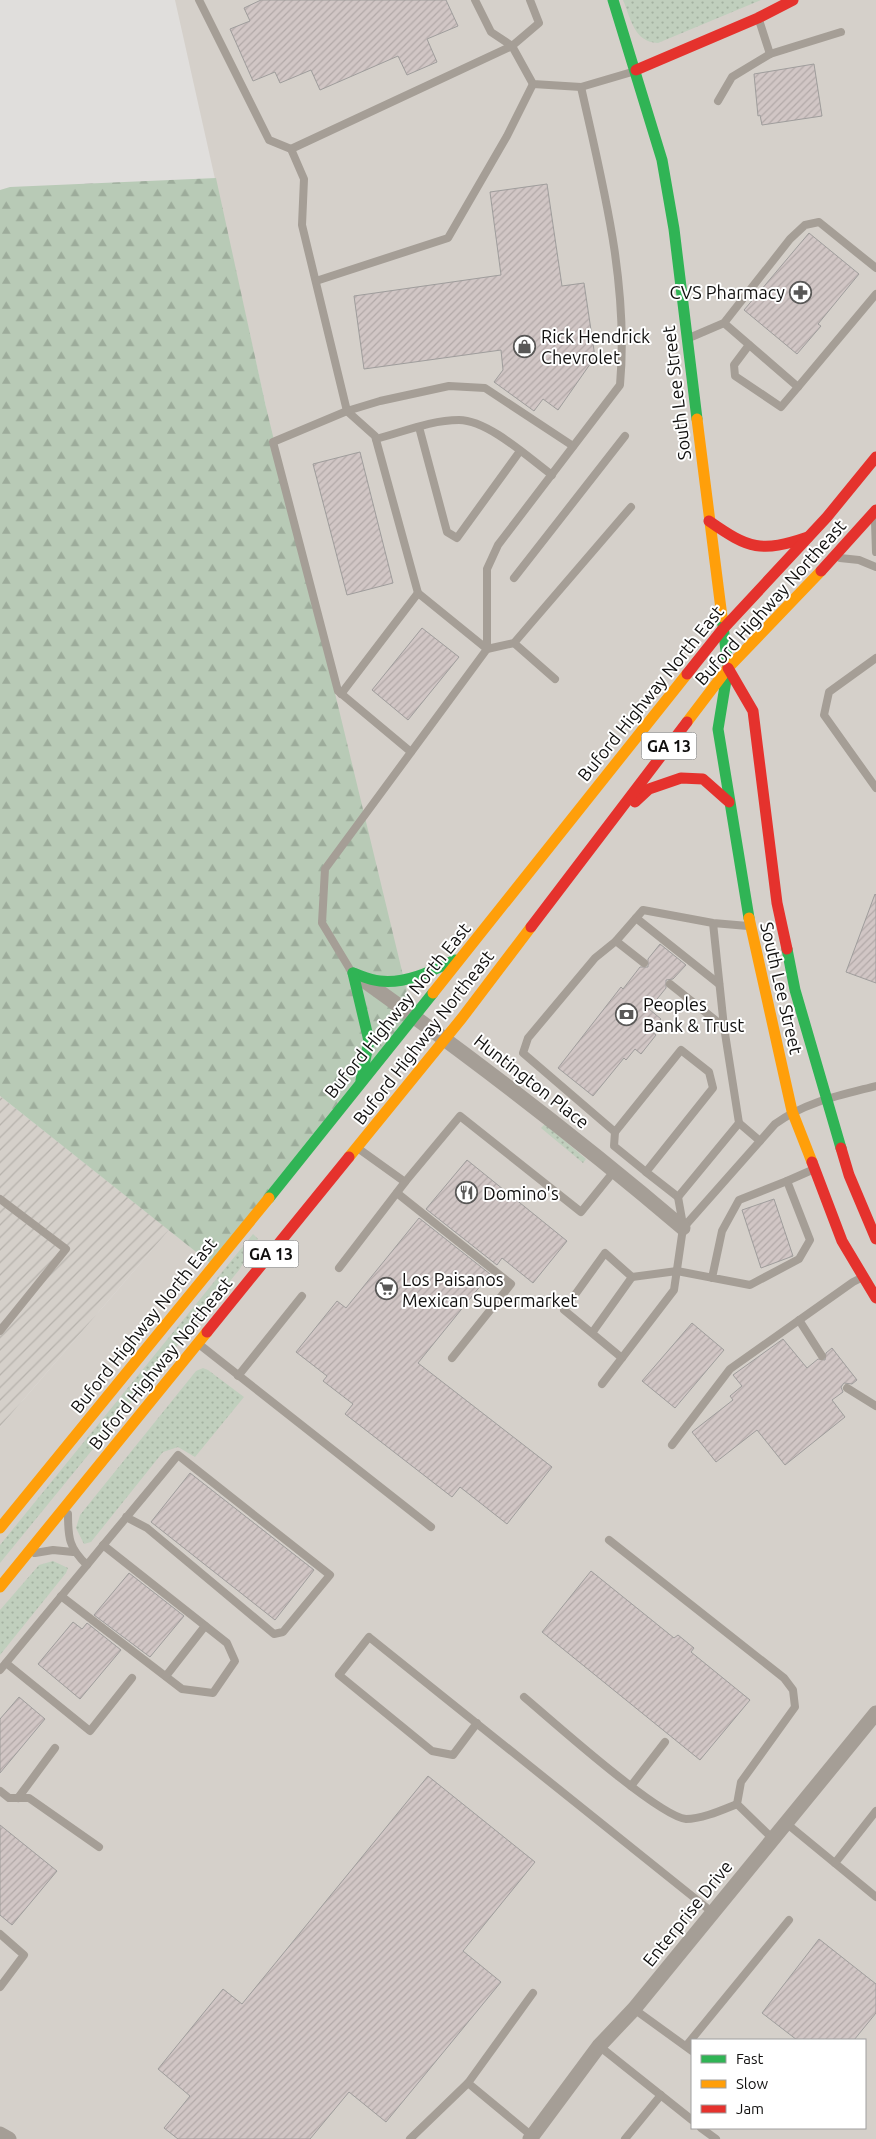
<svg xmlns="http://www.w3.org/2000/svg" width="876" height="2139" viewBox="0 0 876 2139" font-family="Ubuntu,sans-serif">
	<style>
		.built { fill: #d5d0ca; fill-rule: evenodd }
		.industrial { fill: url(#industrial-furrows) }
		.grass { fill: url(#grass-dots) }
		.forest { fill: url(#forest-firs) }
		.building { fill: url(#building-hatch); stroke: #9f9d9c }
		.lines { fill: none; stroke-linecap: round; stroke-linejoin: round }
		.lane { stroke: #a59e96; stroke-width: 8 }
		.street { stroke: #a59e96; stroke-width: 15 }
		.fast { stroke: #30b455; stroke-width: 11 }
		.slow { stroke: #ff9f0a; stroke-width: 11 }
		.jam { stroke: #e5322d; stroke-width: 11 }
		.labels { text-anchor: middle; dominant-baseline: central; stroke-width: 4; stroke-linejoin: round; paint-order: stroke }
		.shield { fill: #fff; stroke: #585857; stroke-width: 1 }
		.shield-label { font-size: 16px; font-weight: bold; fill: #11100f }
		.poi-label { font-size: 18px; fill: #11100f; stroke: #fff; text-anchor: start }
		.street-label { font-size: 18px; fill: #11100f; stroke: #fff }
	</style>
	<defs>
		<pattern id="industrial-furrows" width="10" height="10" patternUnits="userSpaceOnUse" patternTransform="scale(1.25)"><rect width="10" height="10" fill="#d5d0ca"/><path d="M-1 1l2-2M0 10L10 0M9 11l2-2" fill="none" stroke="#b6b2ac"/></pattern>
		<pattern id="grass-dots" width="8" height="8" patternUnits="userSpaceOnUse" patternTransform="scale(1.25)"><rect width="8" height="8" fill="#c0cfbd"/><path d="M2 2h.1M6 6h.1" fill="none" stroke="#a4b1a1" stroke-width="1.8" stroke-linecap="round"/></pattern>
		<pattern id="forest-firs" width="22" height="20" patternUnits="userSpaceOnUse" patternTransform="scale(1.25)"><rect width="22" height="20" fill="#b8cab6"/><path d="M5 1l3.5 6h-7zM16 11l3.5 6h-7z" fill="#9dac9b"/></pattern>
		<pattern id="building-hatch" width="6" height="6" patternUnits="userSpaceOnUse" patternTransform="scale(1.25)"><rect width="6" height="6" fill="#d1c6c5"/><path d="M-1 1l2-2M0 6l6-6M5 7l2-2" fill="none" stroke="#b2a9a8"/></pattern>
	</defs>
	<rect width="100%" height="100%" fill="#e0dedc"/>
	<path class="built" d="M175 0H876V2139H0V1427L169 1230 215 1267 266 407ZM692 2040H865V2128H692Z"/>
	<path class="industrial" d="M0 1096 169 1230 0 1427Z"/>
	<g class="grass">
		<path d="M623 0H761L658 43C634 42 631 19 623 0Z"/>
		<path d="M545 1124 586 1159 583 1163 541 1128Z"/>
		<path d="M253 1234 258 1239 239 1270 0 1563V1545Z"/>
		<path d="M203 1368 208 1370 244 1397 195 1457 178 1447 163 1452 91 1542 84 1544 76 1528 80 1515 196 1371Z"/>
		<path d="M53 1561 68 1568 66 1573 0 1655V1610L39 1565Z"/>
	</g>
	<path class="forest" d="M216 178 266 407 415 1025 215 1267 0 1096V190L10 187Z"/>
	<g class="building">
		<path d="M261 0H446L458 26 427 39 437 62 407 75 398 56 320 90 311 70 280 83 275 72 253 81 230 29 250 21 244 8Z"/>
		<path d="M814 64 822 116 762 125 760 115 758 116 754 74Z"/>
		<path d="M547 184 562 286 584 283 595 357 558 410 543 399 534 411 494 382 503 370 501 350 364 369 354 296 501 275 490 192Z"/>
		<path d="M809 233 859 274 818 324 821 326 797 354 744 310Z"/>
		<path d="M360 452 393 583 347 595 313 464Z"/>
		<path d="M422 628 459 657 408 720 372 690Z"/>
		<path d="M875 894 876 895V983L846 972Z"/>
		<path d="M660 944 686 965 673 979 666 980V988L649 1009 661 1019 651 1031 656 1035 641 1054 635 1049 626 1060 624 1058 593 1096 558 1068 621 987 623 989 640 967H648V959Z"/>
		<path d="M467 1160 567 1241 533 1283 502 1258 497 1265 426 1209Z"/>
		<path d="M774 1199 793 1256 761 1268 742 1210Z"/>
		<path d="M419 1218 490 1274 418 1363 552 1467 507 1524 460 1487 452 1497 345 1414 353 1404 323 1381 327 1376 296 1352 337 1301 346 1308Z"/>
		<path d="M692 1323 724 1350 675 1408 642 1381Z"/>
		<path d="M783 1339 807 1368 818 1359 825 1360 826 1353 832 1348 857 1380 852 1384 844 1383 841 1387 843 1392 832 1400 845 1417 785 1465 757 1430 716 1462 692 1432 733 1400 730 1396 742 1386 733 1375Z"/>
		<path d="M190 1473 314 1570 275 1620 151 1522Z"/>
		<path d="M591 1571 674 1638 678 1635 694 1648 691 1652 750 1700 700 1760 542 1632Z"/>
		<path d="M129 1573 184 1616 150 1657 94 1615Z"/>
		<path d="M73 1622 82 1629 87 1623 121 1650 80 1699 38 1664Z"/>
		<path d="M19 1697 45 1719 0 1773V1719Z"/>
		<path d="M428 1776 535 1862 463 1951 501 1982 386 2122 349 2092 310 2139H178L164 2128 190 2096 158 2069 223 1989 242 2004Z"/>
		<path d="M0 1825 57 1871 12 1925 0 1915Z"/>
		<path d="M819 1939 876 1984V2013L854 2040H797L762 2013Z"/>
	</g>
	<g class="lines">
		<g class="lane">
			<path d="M199 0 269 140 291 149 304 179 302 225 347 411 375 436 418 593 487 649 514 643 631 507"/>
			<path d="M475 0 491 32 512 46 533 84 581 87 632 72"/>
			<path d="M759 20 770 54 841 32"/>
			<path d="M718 101 732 77 770 54"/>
			<path d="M291 149 512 46 539 23 530 0"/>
			<path d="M316 281 448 238 507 136 533 84"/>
			<path d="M724 323 798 387 876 294"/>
			<path d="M689 338 724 323 790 239 805 225 819 222 876 268"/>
			<path d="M749 345 734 365 735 376 781 407 798 387"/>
			<path d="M419 427 447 532 457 538 520 451"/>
			<path d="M376 439C403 432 431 420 459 420 488 420 529 458 552 475"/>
			<path d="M875 522 876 552"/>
			<path d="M840 558 859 560 876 567"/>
			<path d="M514 578 625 436"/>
			<path d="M514 643 555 679"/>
			<path d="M876 658 829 692 824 715 876 788"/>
			<path d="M341 694 418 593"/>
			<path d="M411 752 338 691 273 442 347 411 380 401 449 386 485 388 573 446"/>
			<path d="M636 918 719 984"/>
			<path d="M713 923 724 1027 739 1123 678 1197 646 1172 713 1088 709 1072 681 1050 615 1132 523 1053 528 1038 595 958 616 941 643 910 713 923 748 926"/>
			<path d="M616 941 644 963"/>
			<path d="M351 971 322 923 325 869 487 649V569L498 545 620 385C629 284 603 185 581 87"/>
			<path d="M670 984 724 1027"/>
			<path d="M739 1123 760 1141"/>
			<path d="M615 1132 614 1146 646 1172"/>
			<path d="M359 1149 405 1182 460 1116 581 1212 615 1170"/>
			<path d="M787 1181 812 1170"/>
			<path d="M397 1193 511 1284 452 1358"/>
			<path d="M678 1197 683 1225"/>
			<path d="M0 1199 66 1249 0 1331"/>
			<path d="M339 1268 405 1182"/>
			<path d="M632 1277 677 1271 750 1285 799 1259 810 1240 787 1181 739 1200 722 1231 712 1278"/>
			<path d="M799 1320 822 1356"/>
			<path d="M592 1333 632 1277 605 1253 564 1310 622 1358"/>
			<path d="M200 1345 431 1527"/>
			<path d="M238 1376 302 1296"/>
			<path d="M602 1384 674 1290 683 1228 775 1124C805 1102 841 1095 876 1086"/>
			<path d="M847 1388 876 1406"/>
			<path d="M672 1445 730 1369 853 1282 861 1278"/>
			<path d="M609 1540 784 1678 793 1690 795 1707 741 1782 737 1804 772 1838"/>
			<path d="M35 1553 53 1550 73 1552"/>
			<path d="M87 1565C117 1528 148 1492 178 1455L330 1575 283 1632 274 1634 147 1528 126 1517"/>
			<path d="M61 1596 182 1689 213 1693 235 1661 227 1643 103 1545"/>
			<path d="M6 1663 90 1731 132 1678"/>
			<path d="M0 1670 87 1565C69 1548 68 1538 68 1514"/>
			<path d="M166 1676 205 1626"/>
			<path d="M524 1697C550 1719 659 1817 686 1819 702 1819 722 1810 737 1804"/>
			<path d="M477 1723 453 1755 432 1751 339 1675 369 1637 712 1912"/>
			<path d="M631 1786 665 1742"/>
			<path d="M0 1791 9 1798H29L99 1847"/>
			<path d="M18 1798 55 1748"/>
			<path d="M786 1823 876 1897"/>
			<path d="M835 1863 876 1811"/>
			<path d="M0 1934 24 1955 0 1987"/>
			<path d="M634 2009 692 2051"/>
			<path d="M599 2046 692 2120"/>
			<path d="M686 2046 789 1920"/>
			<path d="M701 2128 716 2139"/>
			<path d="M532 2136 468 2083 533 1993"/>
			<path d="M410 2139 468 2083"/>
			<path d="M625 2139 661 2095"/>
		</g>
		<g class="street">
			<path d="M366 982C475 1060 581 1141 683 1228"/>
			<path d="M0 2134 9 2139"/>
			<path d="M530 2139 599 2046 634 2009 876 1713"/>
		</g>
		<g class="fast">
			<path d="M613 0 662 160 674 229 697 419"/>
			<path d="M722 617 728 668 718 729 749 918"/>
			<path d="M787 949 795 990 841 1148"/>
			<path d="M353 973C362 976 370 980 380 981 406 984 432 971 455 960"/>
			<path d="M353 973 369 1041 361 1080"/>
			<path d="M269 1198 433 993"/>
		</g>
		<g class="slow">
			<path d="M697 419 722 617"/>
			<path d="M687 722 728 668 821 571"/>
			<path d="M749 918 792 1111 812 1162"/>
			<path d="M433 993 687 674"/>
			<path d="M349 1157 462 1018 531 927"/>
			<path d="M0 1528 269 1198"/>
			<path d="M0 1587 207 1332"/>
		</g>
		<g class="jam">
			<path d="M636 70 758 18 793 0"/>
			<path d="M709 521C749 549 761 553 808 537"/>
			<path d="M821 571 876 510"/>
			<path d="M728 668 753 711 777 903 787 949"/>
			<path d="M687 674 722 630 827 517 876 457"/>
			<path d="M635 802 649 789 681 778 703 779 729 802"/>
			<path d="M531 927 687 722"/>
			<path d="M841 1148 849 1175 876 1239"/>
			<path d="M812 1162 842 1241 876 1298"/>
			<path d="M207 1332 349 1157"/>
		</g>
	</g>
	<defs>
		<symbol id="pharmacy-ring" viewBox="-11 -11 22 22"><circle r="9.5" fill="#fff" stroke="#595857" stroke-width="1.5"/><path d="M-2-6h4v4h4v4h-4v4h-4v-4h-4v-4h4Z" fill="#595857"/></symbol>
		<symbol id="shop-ring" viewBox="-11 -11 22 22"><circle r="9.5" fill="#fff" stroke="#595857" stroke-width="1.5"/><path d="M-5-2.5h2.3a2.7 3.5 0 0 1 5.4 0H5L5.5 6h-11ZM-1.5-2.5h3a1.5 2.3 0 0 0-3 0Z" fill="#595857"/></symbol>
		<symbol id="bank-ring" viewBox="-11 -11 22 22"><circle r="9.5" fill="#fff" stroke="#595857" stroke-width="1.5"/><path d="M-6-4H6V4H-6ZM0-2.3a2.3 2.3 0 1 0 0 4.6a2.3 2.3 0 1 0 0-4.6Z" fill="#595857"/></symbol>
		<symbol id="restaurant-ring" viewBox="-11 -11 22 22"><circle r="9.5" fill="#fff" stroke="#595857" stroke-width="1.5"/><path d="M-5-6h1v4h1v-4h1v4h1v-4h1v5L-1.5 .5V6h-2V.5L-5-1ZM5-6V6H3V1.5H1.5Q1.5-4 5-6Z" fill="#595857"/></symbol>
		<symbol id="supermarket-ring" viewBox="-11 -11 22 22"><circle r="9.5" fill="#fff" stroke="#595857" stroke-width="1.5"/><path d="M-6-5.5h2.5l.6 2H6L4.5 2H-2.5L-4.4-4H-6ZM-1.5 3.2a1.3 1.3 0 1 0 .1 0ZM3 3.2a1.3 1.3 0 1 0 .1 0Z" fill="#595857"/></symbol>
	</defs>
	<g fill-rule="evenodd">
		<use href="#pharmacy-ring" x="788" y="280" width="25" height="25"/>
		<use href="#shop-ring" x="512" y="334" width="25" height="25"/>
		<use href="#bank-ring" x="614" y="1002" width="25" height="25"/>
		<use href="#restaurant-ring" x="454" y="1180" width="25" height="25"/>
		<use href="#supermarket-ring" x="374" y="1276" width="25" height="25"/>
	</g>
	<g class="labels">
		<g class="shield">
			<rect x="641.5" y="732.5" width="55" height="27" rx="4"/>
			<rect x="243.5" y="1240.5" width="55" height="27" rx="4"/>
		</g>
		<g class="shield-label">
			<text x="669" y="746">GA 13</text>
			<text x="271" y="1254">GA 13</text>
		</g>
		<g class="poi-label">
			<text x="785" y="292" text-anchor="end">CVS Pharmacy</text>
			<text x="541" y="336">Rick Hendrick<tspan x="541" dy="21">Chevrolet</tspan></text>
			<text x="643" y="1004">Peoples<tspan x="643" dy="21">Bank &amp; Trust</tspan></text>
			<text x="483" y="1193">Domino's</text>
			<text x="402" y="1279">Los Paisanos<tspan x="402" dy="21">Mexican Supermarket</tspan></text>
		</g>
		<g class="street-label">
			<text transform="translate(676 393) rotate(-97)">South Lee Street</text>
			<text transform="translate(770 602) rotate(-48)">Buford Highway Northeast</text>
			<text transform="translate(650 693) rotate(-51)">Buford Highway North East</text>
			<text transform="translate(782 988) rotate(77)">South Lee Street</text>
			<text transform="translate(397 1010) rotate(-51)">Buford Highway North East</text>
			<text transform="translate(423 1037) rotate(-52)">Buford Highway Northeast</text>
			<text transform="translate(532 1081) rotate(38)">Huntington Place</text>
			<text transform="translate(143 1325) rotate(-51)">Buford Highway North East</text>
			<text transform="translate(160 1363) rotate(-51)">Buford Highway Northeast</text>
			<text transform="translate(687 1913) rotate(-51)">Enterprise Drive</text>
		</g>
	</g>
	<rect x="691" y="2039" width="175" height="90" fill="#ffffff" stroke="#a09f9f"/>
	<rect x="701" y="2055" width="25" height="8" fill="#30b455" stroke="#a09f9f"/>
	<text x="736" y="2064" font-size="15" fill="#11100f">Fast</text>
	<rect x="701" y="2080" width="25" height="8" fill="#ff9f0a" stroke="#a09f9f"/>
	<text x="736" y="2089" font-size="15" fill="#11100f">Slow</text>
	<rect x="701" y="2105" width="25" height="8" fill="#e5322d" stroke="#a09f9f"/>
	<text x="736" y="2114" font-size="15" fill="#11100f">Jam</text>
</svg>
